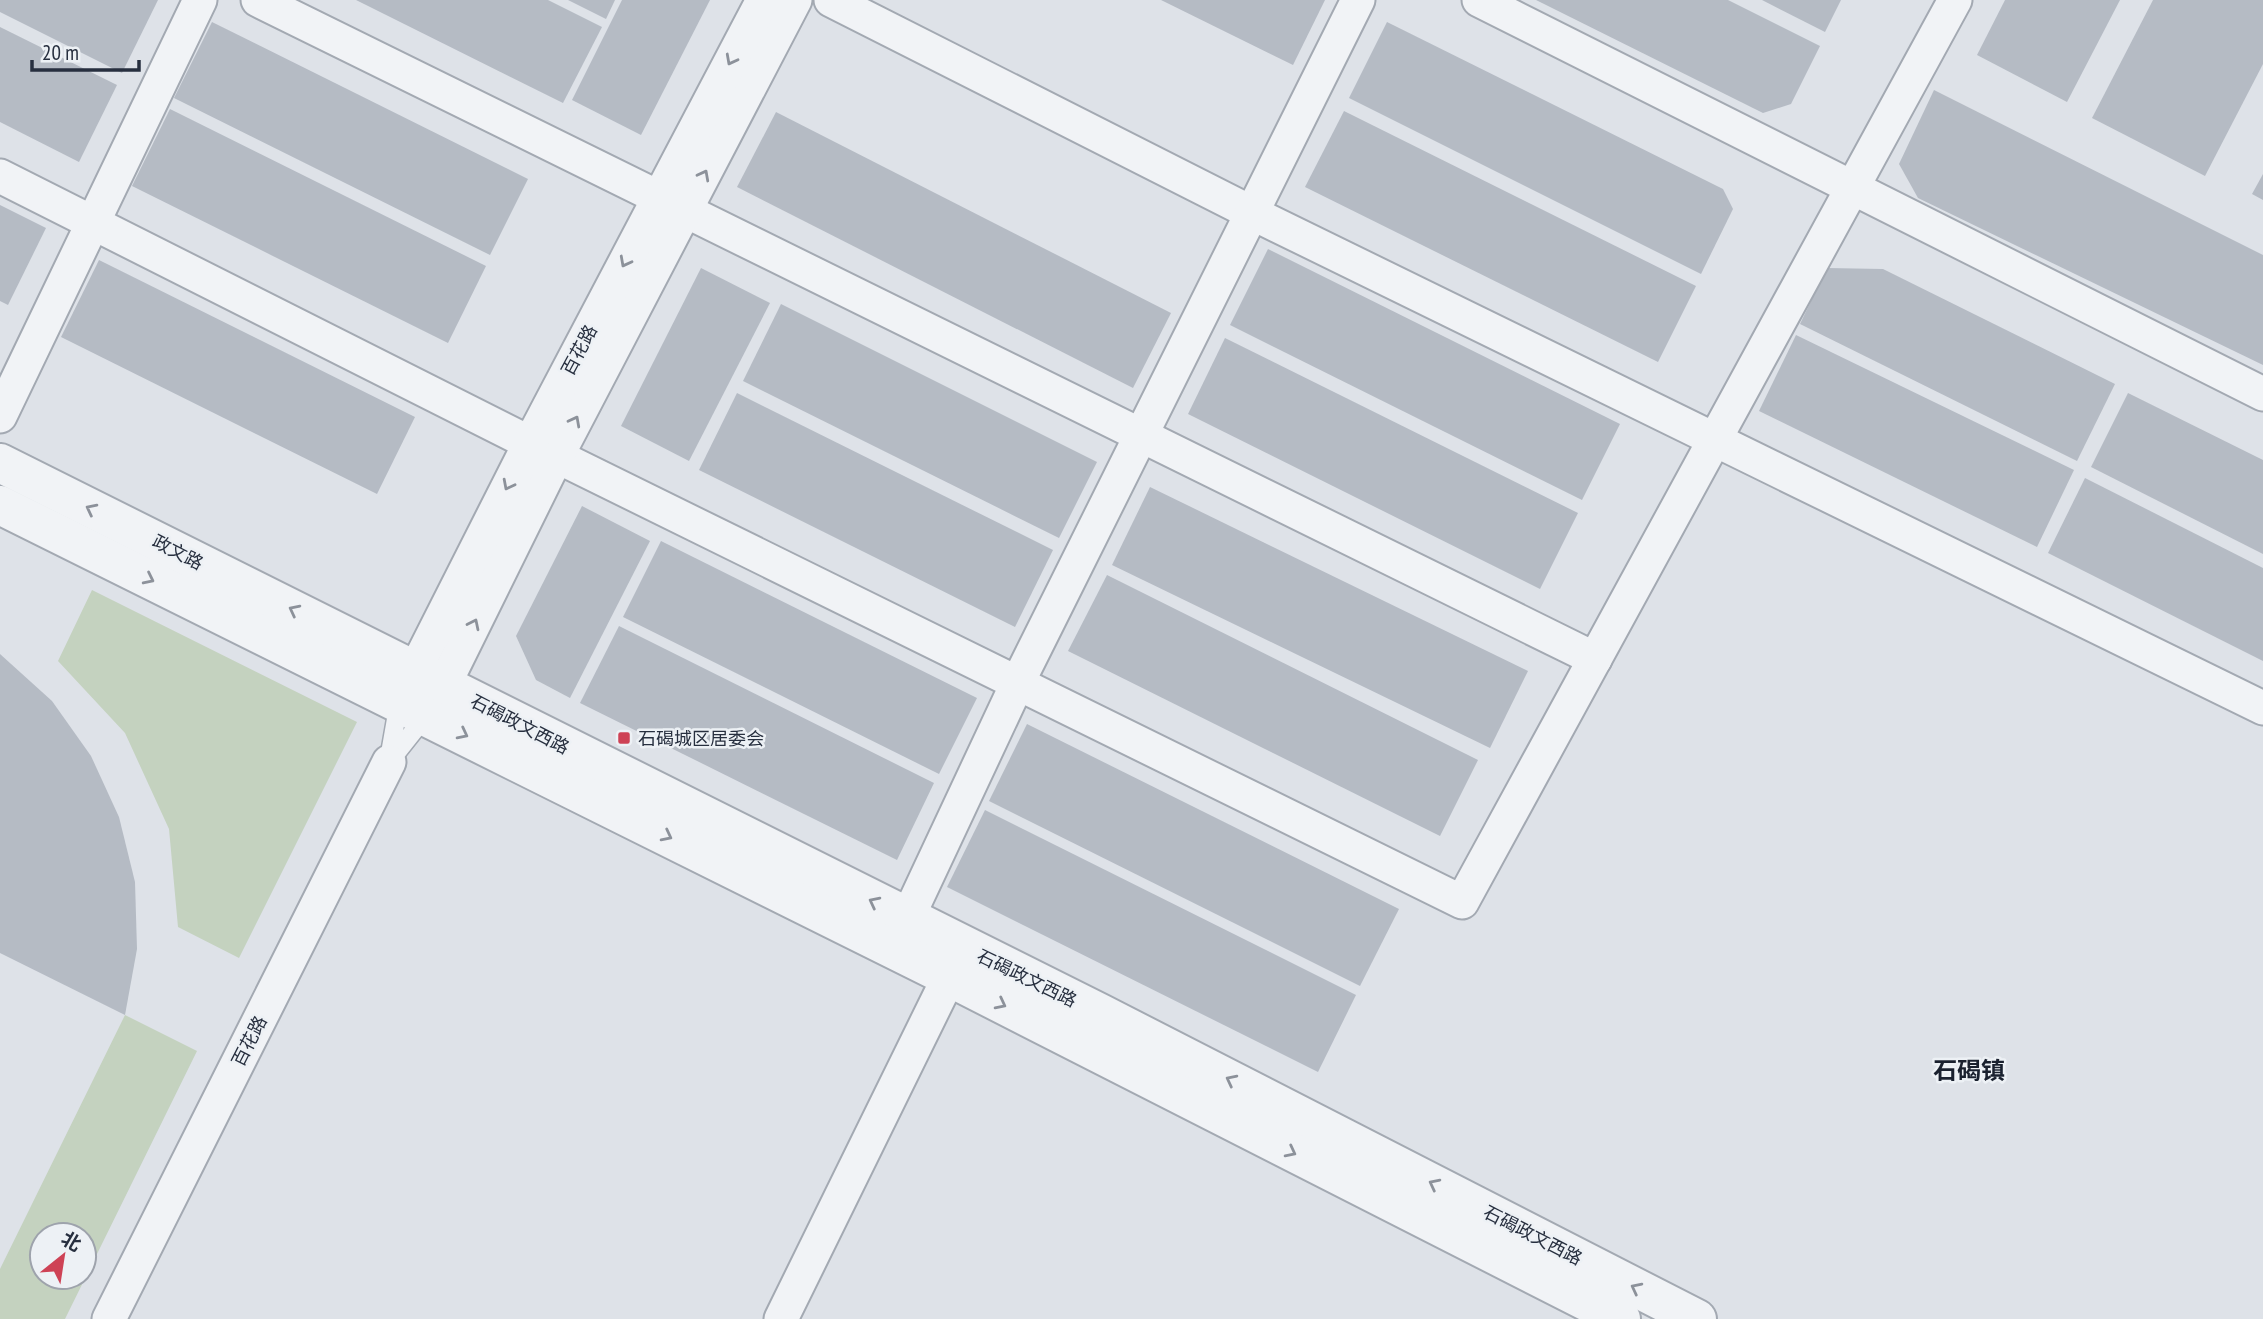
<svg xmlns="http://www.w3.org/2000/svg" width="2263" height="1319" viewBox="0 0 2263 1319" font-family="'PT Sans Narrow','Noto Sans SC',sans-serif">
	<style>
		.green { fill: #c4d2bf; fill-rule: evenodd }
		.building { fill: #b5bbc4 }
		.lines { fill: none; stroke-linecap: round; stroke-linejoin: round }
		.service-casing { stroke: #a3a9b2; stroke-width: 21 }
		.minor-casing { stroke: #a3a9b2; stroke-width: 37 }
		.tertiary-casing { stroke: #a3a9b2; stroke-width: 42 }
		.service { stroke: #f1f3f6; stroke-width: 18 }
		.minor { stroke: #f1f3f6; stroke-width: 33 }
		.tertiary { stroke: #f1f3f6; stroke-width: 38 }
		.oneway { stroke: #8c919a }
		.poi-dot { fill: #ce4255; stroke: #edf1f5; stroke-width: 2.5 }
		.labels { text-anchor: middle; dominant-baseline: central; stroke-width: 5; stroke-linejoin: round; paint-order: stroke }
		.street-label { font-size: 18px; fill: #272f3f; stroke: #edf1f5 }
		.poi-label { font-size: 18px; fill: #272f3f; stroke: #edf1f5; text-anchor: start }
		.district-label { font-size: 24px; font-weight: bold; fill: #1a212f; stroke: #edf1f5 }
	</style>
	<rect width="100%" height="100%" fill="#dee2e8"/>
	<g class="green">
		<path d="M92 590 357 722 239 958 178 927 169 829 125 733 58 661Z"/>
		<path d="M125 1015 197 1051 65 1319H0V1269ZM84 1235V1277H42V1235Z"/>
	</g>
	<g class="building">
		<path d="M0 0H158L122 73 0 12Z"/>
		<path d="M356 0H548L602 27 563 103Z"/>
		<path d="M568 0H615L606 19Z"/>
		<path d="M622 0H710L641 135 572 100Z"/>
		<path d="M1161 0H1325L1293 65Z"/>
		<path d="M1536 0H1728L1820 46 1791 104 1763 113Z"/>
		<path d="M1762 0H1841L1825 32Z"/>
		<path d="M2005 0H2120L2067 102 1977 55Z"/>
		<path d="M2153 0H2263V64L2205 176 2092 118Z"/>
		<path d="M212 22 528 179 490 255 174 98Z"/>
		<path d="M1387 22 1723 189 1733 209 1701 274 1349 98Z"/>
		<path d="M0 27 117 85 79 162 0 122Z"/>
		<path d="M1934 90 2263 255V365L1918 198 1899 164Z"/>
		<path d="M170 109 486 266 448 343 132 186Z"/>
		<path d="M1344 111 1696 286 1658 362 1305 187Z"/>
		<path d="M776 112 1171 313 1133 388 737 187Z"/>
		<path d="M2263 174V200L2252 194Z"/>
		<path d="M0 205 46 228 8 305 0 301Z"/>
		<path d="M1268 249 1620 424 1582 500 1230 325Z"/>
		<path d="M99 260 415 417 377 494 61 337Z"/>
		<path d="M701 268 770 303 689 461 621 426Z"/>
		<path d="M1827 268 1883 269 2115 384 2077 461 1800 324Z"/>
		<path d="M781 304 1097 462 1059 538 743 381Z"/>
		<path d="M1796 335 2074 470 2037 547 1759 411Z"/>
		<path d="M1225 338 1578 513 1540 589 1188 414Z"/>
		<path d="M737 393 1053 550 1015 627 699 470Z"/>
		<path d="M2128 393 2263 460V554L2091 467Z"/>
		<path d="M2085 478 2263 568V661L2048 553Z"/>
		<path d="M1150 487 1528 671 1490 748 1112 565Z"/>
		<path d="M582 506 650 541 570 698 536 680 516 636Z"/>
		<path d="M661 541 977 698 939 774 623 617Z"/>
		<path d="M1107 575 1478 760 1440 836 1068 651Z"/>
		<path d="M619 626 934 783 897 860 580 703Z"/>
		<path d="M0 654 52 701 91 756 119 817 135 882 137 949 125 1015 0 953Z"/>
		<path d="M1027 724 1399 909 1360 986 989 801Z"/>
		<path d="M985 810 1356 995 1318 1072 947 887Z"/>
	</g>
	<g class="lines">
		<defs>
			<g id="service">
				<path d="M389 759 399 702"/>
				<path d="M389 762 428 713"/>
			</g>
			<g id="minor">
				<path d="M258 0 1595 659"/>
				<path d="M831 0 1252 213 2263 708"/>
				<path d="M1479 0 2263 394"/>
				<path d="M0 176 530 443 1462 902 1955 0"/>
				<path d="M0 416 200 0"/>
				<path d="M444 685 557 456 795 0"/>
				<path d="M403 694 530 443 763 0"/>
				<path d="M907 919 1018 682 1358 0"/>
				<path d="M109 1319 389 762"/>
				<path d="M781 1319 949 977"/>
			</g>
			<g id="tertiary">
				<path d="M0 463 1100 1013 1697 1319"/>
				<path d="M0 505 949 977 1621 1319"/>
			</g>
		</defs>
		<use href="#service" class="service-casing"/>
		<use href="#minor" class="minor-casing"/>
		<use href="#tertiary" class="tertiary-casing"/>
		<use href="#service" class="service"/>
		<use href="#minor" class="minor"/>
		<use href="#tertiary" class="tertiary"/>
	</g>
	<defs><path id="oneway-chevron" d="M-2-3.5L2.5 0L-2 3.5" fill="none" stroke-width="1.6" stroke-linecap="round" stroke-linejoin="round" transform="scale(1.75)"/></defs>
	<g class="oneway">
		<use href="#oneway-chevron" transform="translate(731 60) rotate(118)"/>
		<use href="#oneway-chevron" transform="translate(704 175) rotate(-62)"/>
		<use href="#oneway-chevron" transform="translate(625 262) rotate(118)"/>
		<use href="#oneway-chevron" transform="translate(575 421) rotate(-62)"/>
		<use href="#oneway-chevron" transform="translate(508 485) rotate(117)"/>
		<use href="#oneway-chevron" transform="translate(91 509) rotate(-153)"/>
		<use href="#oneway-chevron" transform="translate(149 579) rotate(26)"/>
		<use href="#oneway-chevron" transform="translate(294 610) rotate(-153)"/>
		<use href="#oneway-chevron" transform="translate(474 624) rotate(-64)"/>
		<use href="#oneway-chevron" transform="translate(463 734) rotate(27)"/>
		<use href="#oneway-chevron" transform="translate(667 836) rotate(27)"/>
		<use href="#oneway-chevron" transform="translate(874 902) rotate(-153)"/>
		<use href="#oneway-chevron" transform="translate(1001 1004) rotate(27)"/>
		<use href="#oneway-chevron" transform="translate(1231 1080) rotate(-153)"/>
		<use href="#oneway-chevron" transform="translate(1291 1152) rotate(27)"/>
		<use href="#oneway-chevron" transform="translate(1434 1184) rotate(-153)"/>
		<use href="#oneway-chevron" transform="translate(1636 1288) rotate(-153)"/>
	</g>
	<rect class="poi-dot" x="617" y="731" width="14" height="14" rx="3.5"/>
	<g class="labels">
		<g class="street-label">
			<text transform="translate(579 350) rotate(-62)">百花路</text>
			<text transform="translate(178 552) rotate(27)">政文路</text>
			<text transform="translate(520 724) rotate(27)">石碣政文西路</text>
			<text transform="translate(1027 978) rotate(26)">石碣政文西路</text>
			<text transform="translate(249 1041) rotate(-63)">百花路</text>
			<text transform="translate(1533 1235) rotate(27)">石碣政文西路</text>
		</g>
		<g class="poi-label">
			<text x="638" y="738">石碣城区居委会</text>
		</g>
		<g class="district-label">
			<text x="1969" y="1070">石碣镇</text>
		</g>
	</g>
	<g transform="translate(63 1256) rotate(30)"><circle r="33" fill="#edf1f5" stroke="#9ea3ac" stroke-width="2"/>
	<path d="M0-5L12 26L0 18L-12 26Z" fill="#ce4255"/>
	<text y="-10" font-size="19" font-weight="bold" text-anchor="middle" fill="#272f3f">北</text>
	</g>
	<path d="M32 60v10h107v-10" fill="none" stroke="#272f3f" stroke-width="3.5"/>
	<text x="42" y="60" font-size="21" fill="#272f3f" stroke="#edf1f5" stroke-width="5" paint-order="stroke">20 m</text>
</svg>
